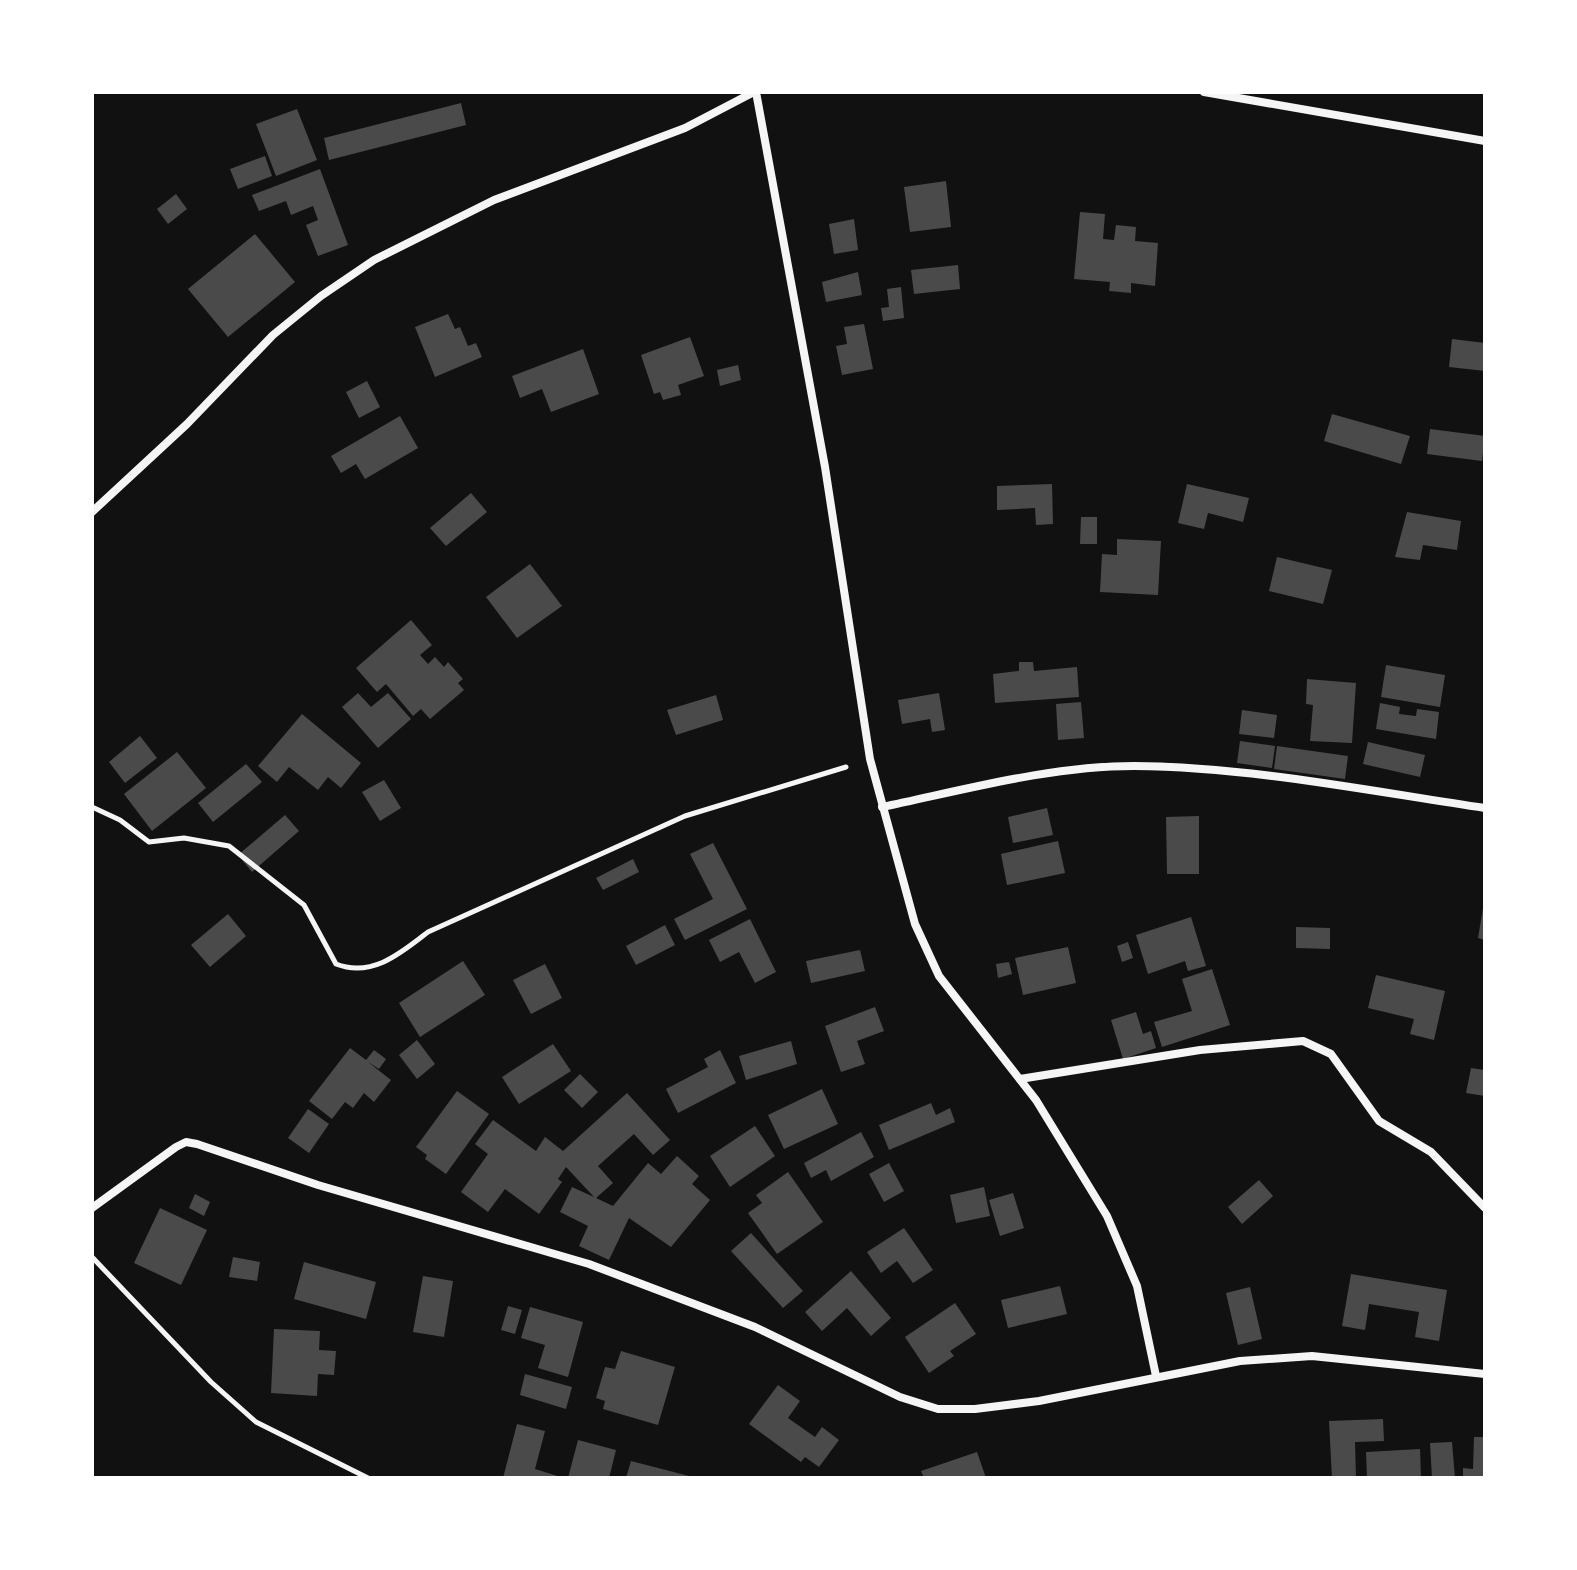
<svg xmlns="http://www.w3.org/2000/svg" width="1577" height="1570" viewBox="0 0 1577 1570" font-family="'Titillium Web',sans-serif">
	<style>
		.building { fill: #4a4a4a }
		.lines { fill: none; stroke-linecap: round; stroke-linejoin: round }
		.path { stroke: #f5f5f5; stroke-width: 5 }
		.minor { stroke: #f5f5f5; stroke-width: 8 }
	</style>
	<rect width="100%" height="100%" fill="#111"/>
	<g class="building">
		<path d="M461 103 466 125 329 160 324 138Z"/>
		<path d="M297 109 317 160 276 176 256 124Z"/>
		<path d="M265 156 272 176 238 189 230 169Z"/>
		<path d="M320 169 348 245 318 256 306 225 318 220 313 206 291 215 286 201 259 211 252 195Z"/>
		<path d="M946 181 951 227 910 232 904 187Z"/>
		<path d="M176 194 187 209 168 224 157 209Z"/>
		<path d="M1080 212 1105 214 1103 239 1114 240 1116 225 1136 227 1135 241 1158 243 1155 286 1131 283V293L1109 291 1110 282 1074 279Z"/>
		<path d="M854 219 858 250 834 254 829 224Z"/>
		<path d="M255 234 295 282 228 337 188 289Z"/>
		<path d="M958 265 960 289 914 294 911 270Z"/>
		<path d="M858 272 862 295 826 302 822 282Z"/>
		<path d="M901 287 904 318 883 321 881 308 889 307 887 289Z"/>
		<path d="M448 314 455 329 460 327 468 346 476 343 482 357 435 377 415 327Z"/>
		<path d="M864 324 873 369 842 375 836 346 847 344 844 327Z"/>
		<path d="M690 337 704 376 678 385 681 395 663 400 660 392 654 394 641 355Z"/>
		<path d="M1452 339 1485 343V371L1449 367Z"/>
		<path d="M583 349 599 394 551 412 542 389 520 398 512 376Z"/>
		<path d="M738 365 741 380 720 386 717 370Z"/>
		<path d="M367 381 380 407 359 418 346 392Z"/>
		<path d="M1332 414 1410 436 1401 464 1324 441Z"/>
		<path d="M400 416 418 448 365 479 356 464 341 473 331 456Z"/>
		<path d="M1430 429 1485 436 1482 461 1427 454Z"/>
		<path d="M1052 484 1053 524 1036 525 1035 508 997 510V486Z"/>
		<path d="M1187 484 1249 498 1243 522 1208 513 1204 529 1178 523Z"/>
		<path d="M471 493 487 512 446 546 430 528Z"/>
		<path d="M1407 512 1461 521 1457 550 1423 545 1420 560 1395 557Z"/>
		<path d="M1081 517H1097V544H1080Z"/>
		<path d="M1117 539 1161 541 1158 595 1100 592 1102 554 1117 555Z"/>
		<path d="M1277 557 1332 570 1323 604 1269 591Z"/>
		<path d="M530 564 562 606 517 638 486 597Z"/>
		<path d="M411 620 432 645 420 655 428 664 435 657 444 667 448 662 463 679 458 683 464 690 430 719 421 709 413 716 386 684 377 692 356 668Z"/>
		<path d="M1019 662H1033L1034 671 1077 667 1079 697 995 703 993 674 1019 671Z"/>
		<path d="M1386 665 1445 675 1440 707 1381 697Z"/>
		<path d="M1307 679 1356 683 1352 743 1310 741 1313 705 1306 704Z"/>
		<path d="M358 693 371 707 388 693 411 719 378 748 342 707Z"/>
		<path d="M939 693 945 730 932 732 930 719 902 724 898 700Z"/>
		<path d="M716 695 723 720 676 735 667 710Z"/>
		<path d="M1081 702 1084 738 1058 740 1056 704Z"/>
		<path d="M1380 703 1400 707 1399 714 1416 716 1417 709 1439 712 1436 739 1376 729Z"/>
		<path d="M1242 710 1277 715 1274 738 1239 734Z"/>
		<path d="M302 714 361 763 341 788 328 777 318 790 289 767 277 782 258 766Z"/>
		<path d="M140 736 157 758 125 783 109 762Z"/>
		<path d="M1240 741 1275 746 1272 768 1237 763Z"/>
		<path d="M1368 742 1425 755 1420 777 1363 764Z"/>
		<path d="M1277 746 1348 756 1345 779 1274 769Z"/>
		<path d="M177 752 206 788 152 831 124 794Z"/>
		<path d="M246 764 262 782 213 822 198 803Z"/>
		<path d="M384 780 401 808 380 821 362 792Z"/>
		<path d="M1047 808 1053 835 1013 843 1008 817Z"/>
		<path d="M285 815 299 831 252 872 238 855Z"/>
		<path d="M1199 816V874H1167L1166 817Z"/>
		<path d="M1058 841 1065 873 1007 885 1001 854Z"/>
		<path d="M713 843 747 909 685 940 674 919 713 899 690 854Z"/>
		<path d="M633 859 639 872 603 890 596 878Z"/>
		<path d="M1483 908 1485 909V940L1478 938Z"/>
		<path d="M228 914 246 936 210 967 191 945Z"/>
		<path d="M1191 917 1206 966 1188 971 1185 961 1148 974 1136 935Z"/>
		<path d="M750 919 776 972 755 983 739 952 720 962 709 940Z"/>
		<path d="M665 925 675 945 636 965 626 946Z"/>
		<path d="M1296 927 1330 928V949L1296 948Z"/>
		<path d="M1128 942 1133 958 1122 962 1117 946Z"/>
		<path d="M1068 947 1076 983 1023 995 1015 958Z"/>
		<path d="M860 950 865 971 811 983 806 961Z"/>
		<path d="M463 961 485 995 420 1037 399 1003Z"/>
		<path d="M1009 962 1012 974 998 978 996 964Z"/>
		<path d="M545 964 562 998 531 1014 513 980Z"/>
		<path d="M1212 969 1230 1025 1162 1047 1154 1022 1192 1011 1182 979Z"/>
		<path d="M1376 975 1445 991 1434 1040 1410 1034 1414 1019 1368 1008Z"/>
		<path d="M875 1007 884 1031 857 1041 865 1064 841 1072 825 1026Z"/>
		<path d="M1136 1012 1143 1034 1151 1031 1156 1048 1123 1059 1111 1020Z"/>
		<path d="M417 1040 435 1064 417 1079 399 1055Z"/>
		<path d="M791 1041 797 1064 746 1080 739 1056Z"/>
		<path d="M553 1044 571 1071 519 1104 502 1077Z"/>
		<path d="M350 1048 366 1060 374 1050 386 1059 379 1069 368 1062 391 1080 374 1102 364 1093 353 1108 345 1102 332 1119 309 1101Z"/>
		<path d="M720 1050 736 1083 678 1113 666 1089 708 1067 704 1059Z"/>
		<path d="M1471 1068 1485 1070V1096L1466 1093Z"/>
		<path d="M580 1074 598 1092 582 1108 564 1090Z"/>
		<path d="M822 1089 838 1124 784 1149 768 1115Z"/>
		<path d="M457 1091 489 1114 446 1174 425 1159 427 1155 416 1147Z"/>
		<path d="M627 1093 670 1140 653 1155 634 1134 598 1166 613 1183 596 1198 613 1206 648 1163 661 1174 677 1156 699 1176 692 1184 710 1200 671 1247 629 1218 609 1260 579 1246 588 1226 560 1212 572 1187 594 1197 566 1167 558 1179 562 1182 539 1214 505 1189 488 1212 461 1192 488 1154 475 1144 493 1120 536 1151 545 1137 563 1151Z"/>
		<path d="M931 1103 936 1115 950 1108 955 1122 889 1150 879 1125Z"/>
		<path d="M308 1109 329 1124 309 1153 288 1138Z"/>
		<path d="M755 1126 775 1156 730 1187 710 1156Z"/>
		<path d="M861 1132 874 1157 831 1181 826 1170 811 1178 804 1163Z"/>
		<path d="M889 1163 904 1191 884 1202 869 1174Z"/>
		<path d="M788 1172 823 1222 777 1254 748 1213 762 1203 756 1195Z"/>
		<path d="M1259 1180 1273 1196 1242 1224 1228 1207Z"/>
		<path d="M984 1187 990 1216 956 1223 950 1195Z"/>
		<path d="M1013 1193 1024 1228 1000 1236 989 1200Z"/>
		<path d="M195 1194 210 1202 204 1216 189 1208Z"/>
		<path d="M160 1208 207 1230 181 1285 134 1263Z"/>
		<path d="M904 1228 933 1270 913 1283 897 1261 881 1273 867 1252Z"/>
		<path d="M751 1233 803 1291 783 1308 731 1251Z"/>
		<path d="M233 1257 260 1262 257 1281 229 1277Z"/>
		<path d="M304 1262 376 1282 366 1319 294 1299Z"/>
		<path d="M851 1271 891 1318 871 1336 847 1308 822 1331 805 1312Z"/>
		<path d="M1351 1274 1447 1290 1439 1341 1415 1337 1419 1312 1369 1304 1365 1330 1342 1326Z"/>
		<path d="M423 1276 453 1281 444 1337 413 1332Z"/>
		<path d="M1060 1286 1067 1314 1008 1328 1001 1300Z"/>
		<path d="M1250 1287 1262 1339 1238 1345 1226 1293Z"/>
		<path d="M955 1303 976 1334 950 1351 954 1356 929 1373 905 1337Z"/>
		<path d="M508 1306 522 1310 515 1334 501 1330Z"/>
		<path d="M530 1307 583 1322 568 1377 538 1368 545 1345 521 1338Z"/>
		<path d="M274 1329 320 1331 319 1350 336 1351 334 1375 318 1374 317 1396 271 1393Z"/>
		<path d="M621 1351 675 1367 658 1425 603 1409 605 1401 596 1398 605 1367 615 1369Z"/>
		<path d="M525 1374 572 1387 566 1409 520 1395Z"/>
		<path d="M778 1385 800 1401 788 1418 815 1437 822 1427 839 1440 819 1467 805 1457 801 1462 749 1424Z"/>
		<path d="M1383 1419 1384 1441 1355 1442 1356 1478H1332L1329 1421Z"/>
		<path d="M517 1424 545 1431 535 1469 564 1478H503Z"/>
		<path d="M1474 1437H1485V1478H1463V1468L1473 1469Z"/>
		<path d="M578 1440 616 1450 609 1478H568Z"/>
		<path d="M1452 1442 1455 1478H1432L1430 1443Z"/>
		<path d="M1420 1449 1421 1478H1367L1366 1452Z"/>
		<path d="M977 1452 986 1478H924L921 1471Z"/>
		<path d="M631 1461 693 1477V1478H626Z"/>
	</g>
	<g class="lines">
		<g class="path">
			<path d="M92 807 120 820 149 842 184 838 229 846 304 905 336 964C372 978 401 953 428 932L685 816 846 767"/>
			<path d="M92 1257 211 1382 256 1422 368 1478"/>
		</g>
		<g class="minor">
			<path d="M756 92 825 467 870 759 915 924 939 976 1036 1100 1107 1216 1137 1286 1156 1376"/>
			<path d="M1204 92 1485 141"/>
			<path d="M92 512 187 424 273 335 321 296 374 260 494 200 685 128 754 92"/>
			<path d="M882 807C964 790 1050 766 1134 766 1252 767 1369 791 1485 808"/>
			<path d="M1020 1079 1200 1050 1303 1041 1331 1054 1379 1121 1431 1152 1485 1208"/>
			<path d="M92 1208 176 1147 186 1142 197 1144 318 1185 589 1264 755 1327 900 1397 938 1409H975L1039 1401 1240 1361 1312 1356 1485 1374"/>
		</g>
	</g>
	<rect width="1577" height="1570" fill="none" stroke="#ffffff" stroke-width="188"/>
</svg>
